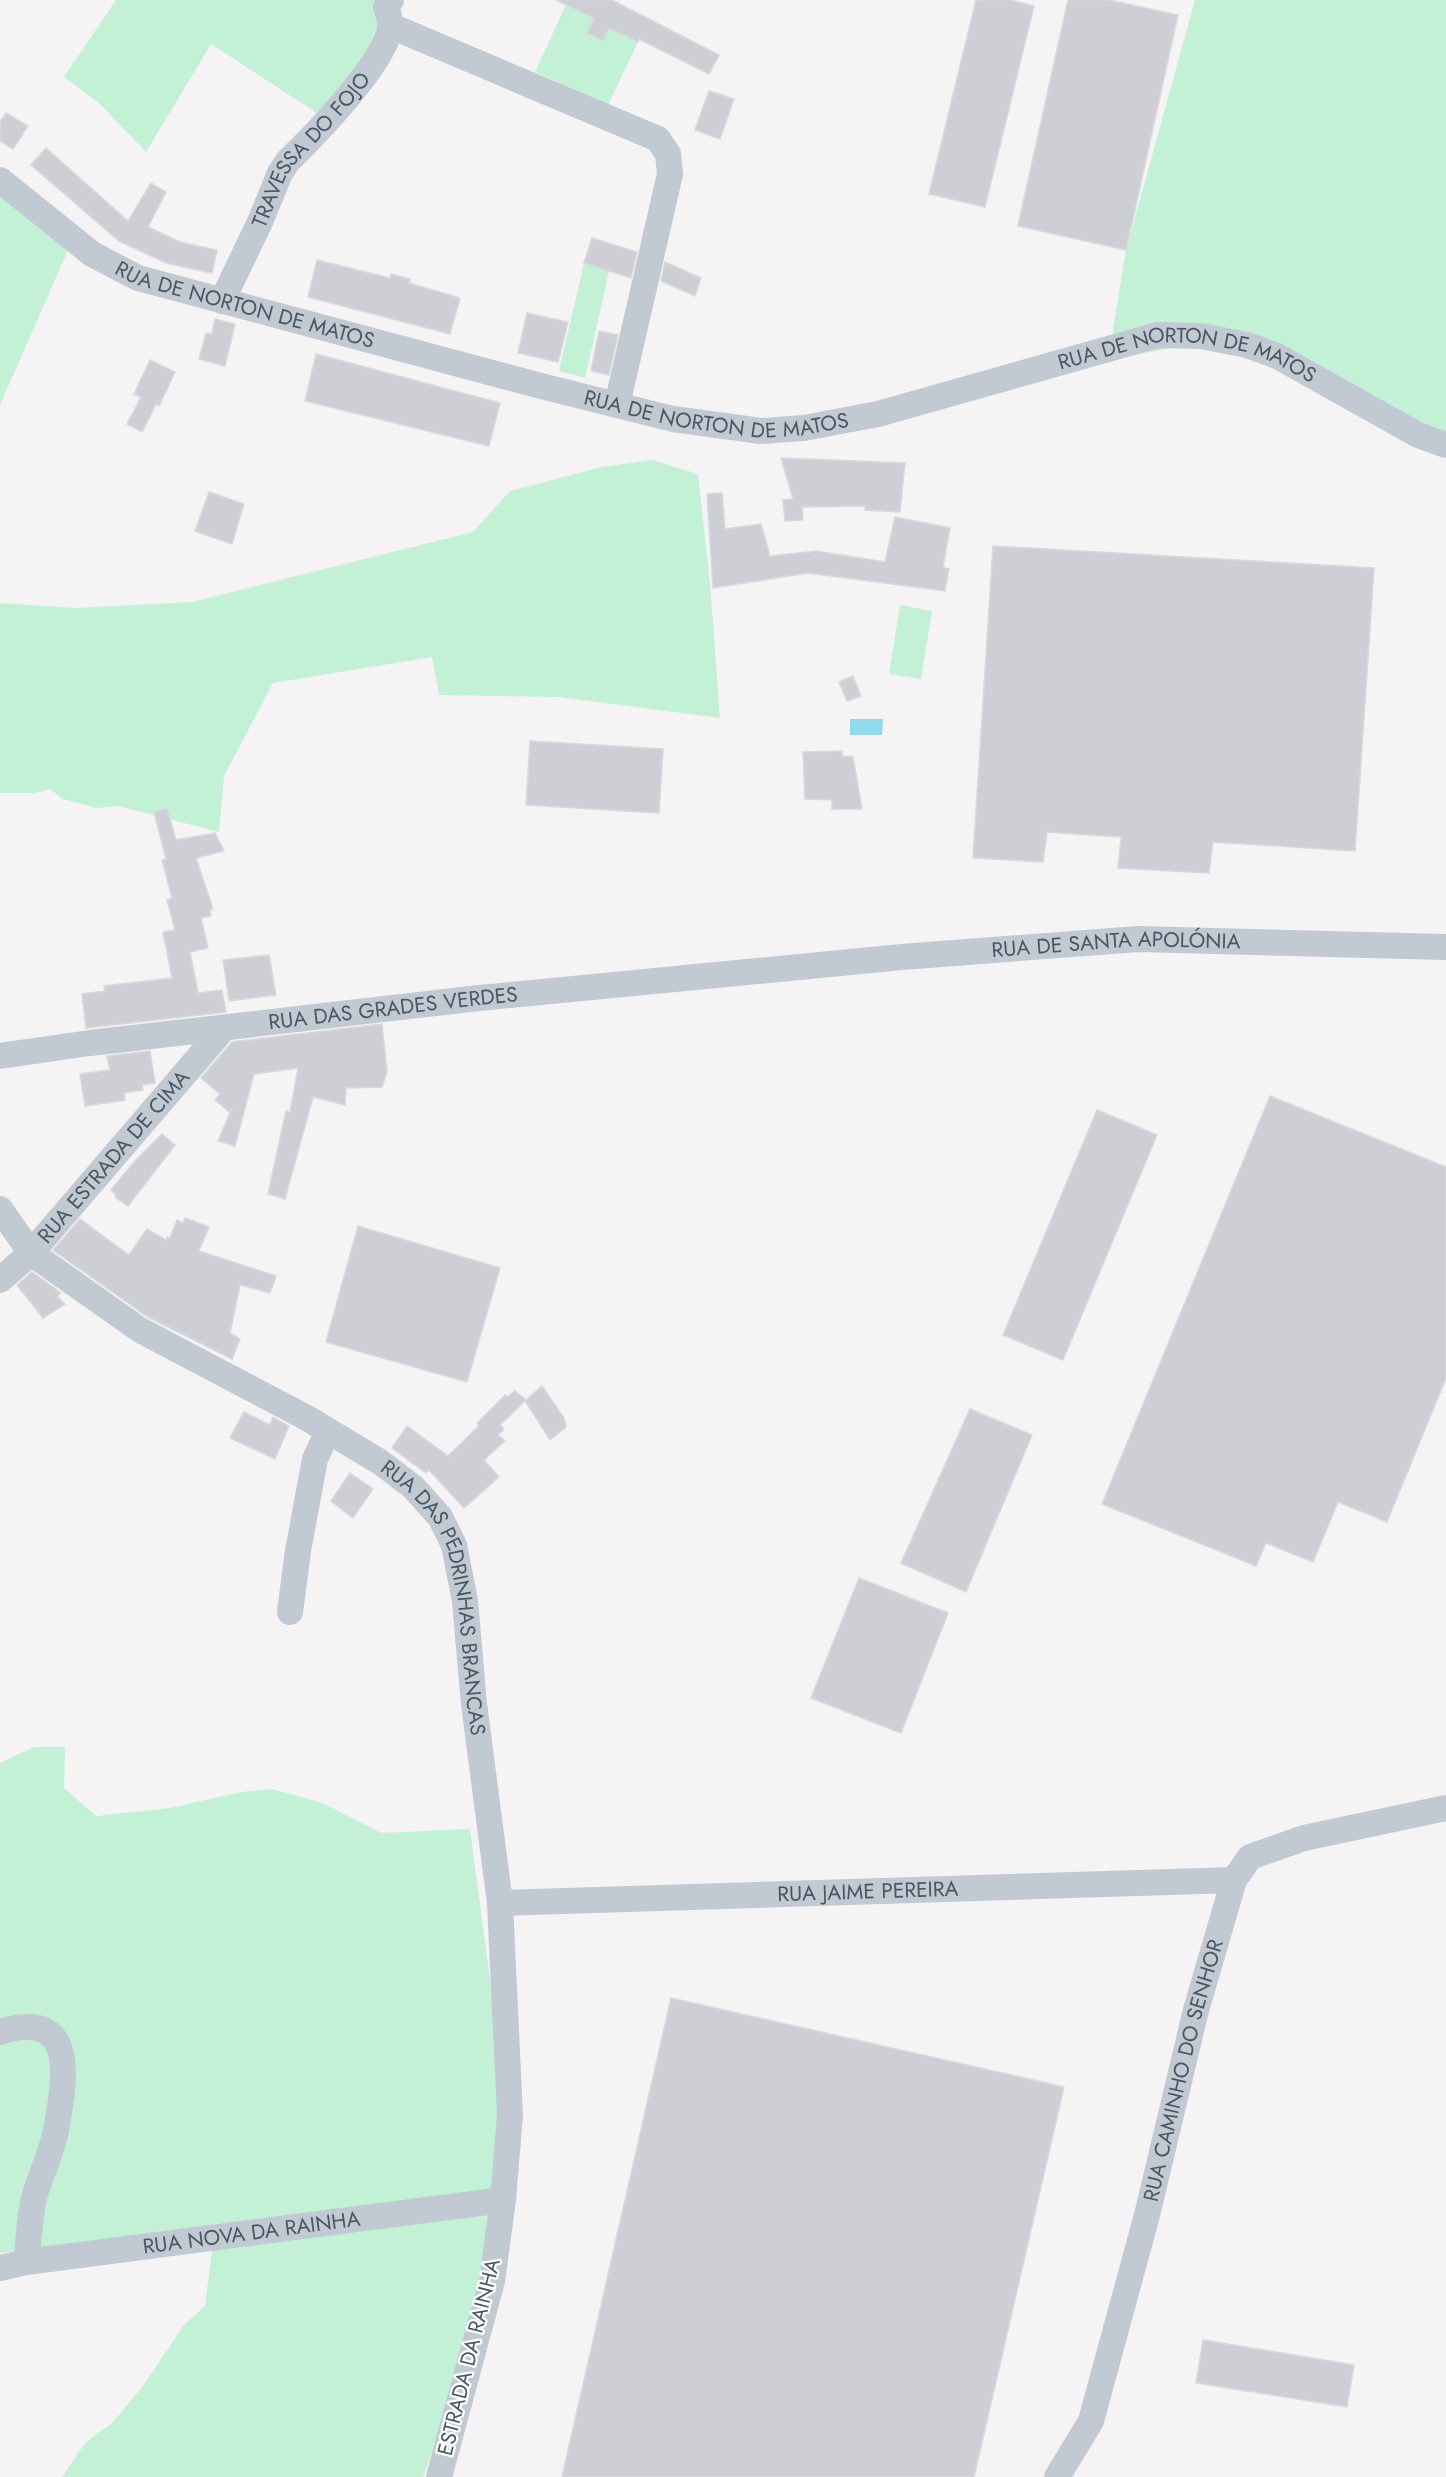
<svg xmlns="http://www.w3.org/2000/svg" width="1446" height="2477" viewBox="0 0 1446 2477" font-family="Jost,sans-serif">
	<style>
		.green { fill: #c3f1d5 }
		.water { fill: #90daee }
		.building { fill: #cdcfd5; stroke: #d7d9de; stroke-width: 1.5 }
		.lines { fill: none; stroke-linecap: round; stroke-linejoin: round }
		.minor { stroke: #c1cad2; stroke-width: 26 }
		.labels { text-anchor: middle; dominant-baseline: central; stroke-width: 4.5; stroke-linejoin: round; paint-order: stroke }
		.street-label { font-size: 21px; fill: #4a5661; stroke: #fff }
	</style>
	<rect width="100%" height="100%" fill="#f5f3f3"/>
	<g class="green">
		<path d="M116 0H383L375 39 326 119 211 44 146 152 99 103 64 77Z"/>
		<path d="M1195 0H1446V441L1213 340 1108 360 1126 250Z"/>
		<path d="M566 5 594 18 587 33 603 40 609 28 638 42 608 105 535 72Z"/>
		<path d="M0 196 68 250 0 405Z"/>
		<path d="M584 263 609 271 585 378 559 371Z"/>
		<path d="M652 460 698 474 710 583 720 718 558 697 439 695 432 657 273 683 224 776 219 832 118 806 96 808 63 799 49 789 36 793H0V603L76 608 192 602 473 532 510 491 602 467Z"/>
		<path d="M900 605 932 611 921 679 889 674Z"/>
		<path d="M34 1747H65L64 1788 96 1816 170 1808 242 1792 272 1789 322 1803 381 1833 470 1829 498 2040 496 2229 443 2420 423 2477H62L85 2443 112 2423 143 2386 184 2325 205 2306 215 2227 0 2253V1763Z"/>
	</g>
	<path class="water" d="M850 719H883L882 735H850Z"/>
	<g class="building">
		<path d="M556 0H612L719 55 709 74 639 39 638 42 609 28 603 41 587 33 594 18Z"/>
		<path d="M976 0H1010L1034 6 985 207 929 194Z"/>
		<path d="M1068 0H1109L1178 15 1126 250 1018 226Z"/>
		<path d="M709 91 734 99 720 139 695 130Z"/>
		<path d="M6 113 28 126 13 149 0 141V122Z"/>
		<path d="M46 148 128 221 151 183 166 192 148 227 180 242 217 250 212 273 166 263 119 241 31 165Z"/>
		<path d="M592 238 637 252 631 278 584 263Z"/>
		<path d="M317 260 390 278 391 274 410 279 409 283 460 298 450 334 308 297Z"/>
		<path d="M665 262 701 278 695 296 661 281Z"/>
		<path d="M527 313 568 322 558 362 518 353Z"/>
		<path d="M215 319 235 324 225 366 199 359 206 333 212 334Z"/>
		<path d="M599 331 618 335 609 375 591 371Z"/>
		<path d="M316 354 500 403 489 446 305 401Z"/>
		<path d="M150 360 175 372 159 406 156 404 142 432 127 424 141 397 134 394Z"/>
		<path d="M781 458 905 463 900 512 865 510V506L802 507 803 520 785 521 783 500 793 499Z"/>
		<path d="M209 492 244 504 232 544 195 531Z"/>
		<path d="M722 493 725 529 761 524 770 556 816 551 885 562 895 517 950 528 943 567 949 569 945 591 808 573 713 588 707 494Z"/>
		<path d="M993 546 1374 568 1355 851 1213 842 1209 873 1118 868 1121 837 1047 832 1043 862 973 858Z"/>
		<path d="M853 676 861 696 847 701 839 682Z"/>
		<path d="M530 741 663 749 659 813 526 805Z"/>
		<path d="M842 751V756L853 757 862 809H832V800L805 799 803 752Z"/>
		<path d="M167 808 176 840 215 833 224 851 196 858 213 909 210 910 211 916 201 918 208 948 190 952 198 993 222 990 226 1012 86 1028 82 994 105 991 104 986 172 978 163 932 175 930 167 900 172 898 162 860 166 859 154 812Z"/>
		<path d="M269 955 276 995 229 1001 223 960Z"/>
		<path d="M382 1024 387 1072 382 1087 346 1088 345 1105 313 1097 285 1199 268 1194 286 1111 290 1112 298 1068 254 1074 235 1146 218 1141 232 1108 229 1112 215 1100 220 1094 201 1078 232 1042Z"/>
		<path d="M150 1051 155 1083 142 1085 143 1090 124 1093 125 1100 85 1106 80 1074 110 1070 107 1056Z"/>
		<path d="M1270 1096 1446 1167V1378L1387 1522 1338 1502 1313 1562 1266 1543 1256 1566 1102 1504Z"/>
		<path d="M1097 1110 1157 1135 1063 1360 1003 1335Z"/>
		<path d="M162 1134 175 1145 128 1206 115 1197 116 1195 111 1190 135 1161Z"/>
		<path d="M185 1218 209 1227 199 1251 276 1276 270 1293 240 1285 230 1333 240 1339 232 1359 148 1317 53 1250 80 1219 129 1255 147 1229 166 1240 167 1237 170 1238 177 1220 183 1223Z"/>
		<path d="M358 1226 500 1268 467 1382 326 1342Z"/>
		<path d="M32 1272 61 1293 57 1296 65 1304 43 1318 17 1285Z"/>
		<path d="M542 1386 564 1418 566 1427 550 1440 525 1401Z"/>
		<path d="M515 1391 526 1400 500 1425 504 1429 498 1435 505 1441 484 1460 499 1477 464 1508 429 1470 426 1473 392 1448 407 1426 448 1456 479 1426 477 1423 505 1395 507 1397Z"/>
		<path d="M970 1409 1032 1435 966 1592 901 1563Z"/>
		<path d="M244 1412 270 1425 273 1417 289 1426 275 1459 230 1438Z"/>
		<path d="M350 1473 373 1489 353 1518 331 1501Z"/>
		<path d="M859 1578 948 1613 901 1733 811 1698Z"/>
		<path d="M671 1998 1064 2087 974 2477H562Z"/>
		<path d="M1203 2340 1354 2365 1347 2407 1196 2383Z"/>
	</g>
	<g class="lines">
		<g class="minor">
			<path d="M391 26 658 139 668 154 670 174 617 405"/>
			<path id="s1" d="M0 180 92 254 138 278 541 386 673 419 761 431 804 428 878 414 1158 335 1201 336 1247 345 1277 356 1418 435 1446 445"/>
			<path id="s2" d="M222 301 260 222 280 173 288 161C312 138 391 57 390 25 390 19 388 12 386 7L391 0"/>
			<path id="s3" d="M0 1056 90 1043 479 998 902 957 1138 939 1446 947"/>
			<path id="s4" d="M0 1209 31 1253 140 1330 307 1418 380 1462 413 1487 440 1517 454 1545 465 1601 474 1704 500 1903 510 2115 503 2200 492 2281 439 2477"/>
			<path id="s5" d="M0 1280 31 1253 224 1028"/>
			<path d="M290 1612 298 1551 315 1459 328 1431"/>
			<path id="s6" d="M500 1903 1234 1880"/>
			<path d="M0 2032C64 2012 68 2056 60 2106 58 2118 57 2130 53 2142 48 2161 39 2179 34 2198 29 2219 29 2241 26 2262"/>
			<path id="s7" d="M0 2268 26 2262 503 2200"/>
			<path id="s8" d="M1057 2477 1091 2421 1147 2215 1196 2010 1234 1880 1250 1857 1304 1838 1446 1808"/>
		</g>
	</g>
	<g class="labels">
		<g class="street-label">
			<text stroke="none"><textPath href="#s2" startOffset="177">TRAVESSA DO FOJO</textPath></text>
			<text stroke="none"><textPath href="#s1" startOffset="280">RUA DE NORTON DE MATOS</textPath></text>
			<text stroke="none"><textPath href="#s1" startOffset="1252">RUA DE NORTON DE MATOS</textPath></text>
			<text stroke="none"><textPath href="#s1" startOffset="766">RUA DE NORTON DE MATOS</textPath></text>
			<text stroke="none"><textPath href="#s3" startOffset="1122">RUA DE SANTA APOLÓNIA</textPath></text>
			<text stroke="none"><textPath href="#s3" startOffset="396">RUA DAS GRADES VERDES</textPath></text>
			<text stroke="none"><textPath href="#s5" startOffset="168">RUA ESTRADA DE CIMA</textPath></text>
			<text stroke="none"><textPath href="#s4" startOffset="616">RUA DAS PEDRINHAS BRANCAS</textPath></text>
			<text stroke="none"><textPath href="#s6" startOffset="368">RUA JAIME PEREIRA</textPath></text>
			<text stroke="none"><textPath href="#s8" startOffset="428">RUA CAMINHO DO SENHOR</textPath></text>
			<text stroke="none"><textPath href="#s7" startOffset="254">RUA NOVA DA RAINHA</textPath></text>
			<text transform="translate(469 2357) rotate(-76)">ESTRADA DA RAINHA</text>
		</g>
	</g>
</svg>
